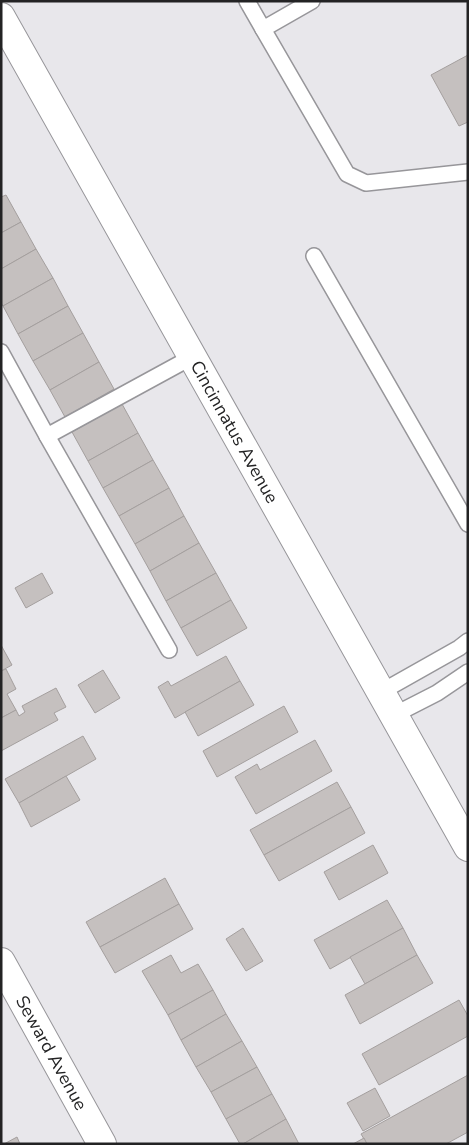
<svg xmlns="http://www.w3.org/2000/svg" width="469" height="1145" viewBox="0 0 469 1145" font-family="'Nunito Sans',sans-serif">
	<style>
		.building { fill: #c5c0bf; stroke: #a49f9e }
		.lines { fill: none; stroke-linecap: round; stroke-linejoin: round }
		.lane-casing { stroke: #97969a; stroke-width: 18 }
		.street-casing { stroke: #97969a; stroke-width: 30 }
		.lane { stroke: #fff; stroke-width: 15 }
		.street { stroke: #fff; stroke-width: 28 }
		.labels { text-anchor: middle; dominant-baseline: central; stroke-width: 5; stroke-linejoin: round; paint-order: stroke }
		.street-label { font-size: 18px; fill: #232324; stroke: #f5f5f8 }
	</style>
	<rect width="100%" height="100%" fill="#e8e7eb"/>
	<g class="building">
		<path d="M468 55V122L459 126 431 75Z"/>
		<path d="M6 195 21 222 1 233V197Z"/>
		<path d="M21 222 36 249 1 269V233Z"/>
		<path d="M36 249 53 278 3 306 1 303V269Z"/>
		<path d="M53 278 68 306 18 334 3 306Z"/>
		<path d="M68 306 83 333 33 361 18 334Z"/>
		<path d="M83 333 99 362 50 390 33 361Z"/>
		<path d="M99 362 114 389 65 417 50 390Z"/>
		<path d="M122 404 138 433 88 461 72 432Z"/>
		<path d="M138 433 153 460 103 488 88 461Z"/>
		<path d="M153 460 169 488 119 516 103 488Z"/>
		<path d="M169 488 184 516 135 544 119 516Z"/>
		<path d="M184 516 199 543 150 571 135 544Z"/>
		<path d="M199 543 216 573 166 601 150 571Z"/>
		<path d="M42 573 53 593 26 608 15 588Z"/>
		<path d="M216 573 231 600 181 628 166 601Z"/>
		<path d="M231 600 247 628 197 656 181 628Z"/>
		<path d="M1 645 12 665 1 671Z"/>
		<path d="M226 656 240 681 175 718 158 687 168 681 171 686Z"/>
		<path d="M6 669 16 689 7 694 16 710 1 718V671Z"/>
		<path d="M103 670 120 698 95 713 78 685Z"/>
		<path d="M240 681 254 705 198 736 185 712Z"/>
		<path d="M56 688 66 707 54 713 58 720 1 751V718L16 710 19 716 25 712 22 706Z"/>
		<path d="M284 706 298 732 217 777 203 751Z"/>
		<path d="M83 736 96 759 19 803 5 779Z"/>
		<path d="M315 740 332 771 256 814 235 777 257 764 260 770Z"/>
		<path d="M66 776 80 800 31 827 19 803Z"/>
		<path d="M337 782 351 807 264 855 250 830Z"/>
		<path d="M351 807 365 833 279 881 264 855Z"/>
		<path d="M373 845 388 873 339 900 324 872Z"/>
		<path d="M165 878 179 904 100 947 86 922Z"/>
		<path d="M387 900 403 928 330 969 314 940Z"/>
		<path d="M179 904 193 929 115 973 100 947Z"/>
		<path d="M243 928 263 961 246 971 226 939Z"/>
		<path d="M403 928 417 955 365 984 350 957Z"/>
		<path d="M171 955 181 973 198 964 213 990 168 1015 142 971Z"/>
		<path d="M417 955 433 983 360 1024 345 995Z"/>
		<path d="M213 990 226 1014 181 1040 168 1015Z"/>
		<path d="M459 1000 468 1016V1036L379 1085 362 1054Z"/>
		<path d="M226 1014 242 1041 196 1067 181 1040Z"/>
		<path d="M242 1041 257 1067 211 1092 196 1067Z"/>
		<path d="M257 1067 272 1094 226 1119 211 1092Z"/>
		<path d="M468 1075V1132L446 1144H367L361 1134Z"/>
		<path d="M375 1088 390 1116 363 1131 347 1103Z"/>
		<path d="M272 1094 286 1119 243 1144H240L226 1119Z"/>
		<path d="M286 1119 299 1144H243Z"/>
		<path d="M17 1137 20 1144H4Z"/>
		<path d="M364 1138 367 1144H353Z"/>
	</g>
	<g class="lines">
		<defs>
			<g id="lane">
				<path d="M247 1 263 29 312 1"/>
				<path d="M263 29 347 174 366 183 468 172"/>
				<path d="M314 256 468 524"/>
				<path d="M1 352 47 436 192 357"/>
				<path d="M47 436 169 650"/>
				<path d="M381 692 459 648 468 641"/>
				<path d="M394 715 437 693 468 672"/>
			</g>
			<g id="street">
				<path id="s1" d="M1 17 468 847"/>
				<path id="s2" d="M1 962 102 1144"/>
			</g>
		</defs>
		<use href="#lane" class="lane-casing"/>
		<use href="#street" class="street-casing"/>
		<use href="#lane" class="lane"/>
		<use href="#street" class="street"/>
	</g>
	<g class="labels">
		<g class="street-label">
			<text stroke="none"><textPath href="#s1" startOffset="476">Cincinnatus Avenue</textPath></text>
			<text stroke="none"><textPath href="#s2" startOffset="104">Seward Avenue</textPath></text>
		</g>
	</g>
	<rect width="469" height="1145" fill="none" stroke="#232324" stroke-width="5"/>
</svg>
